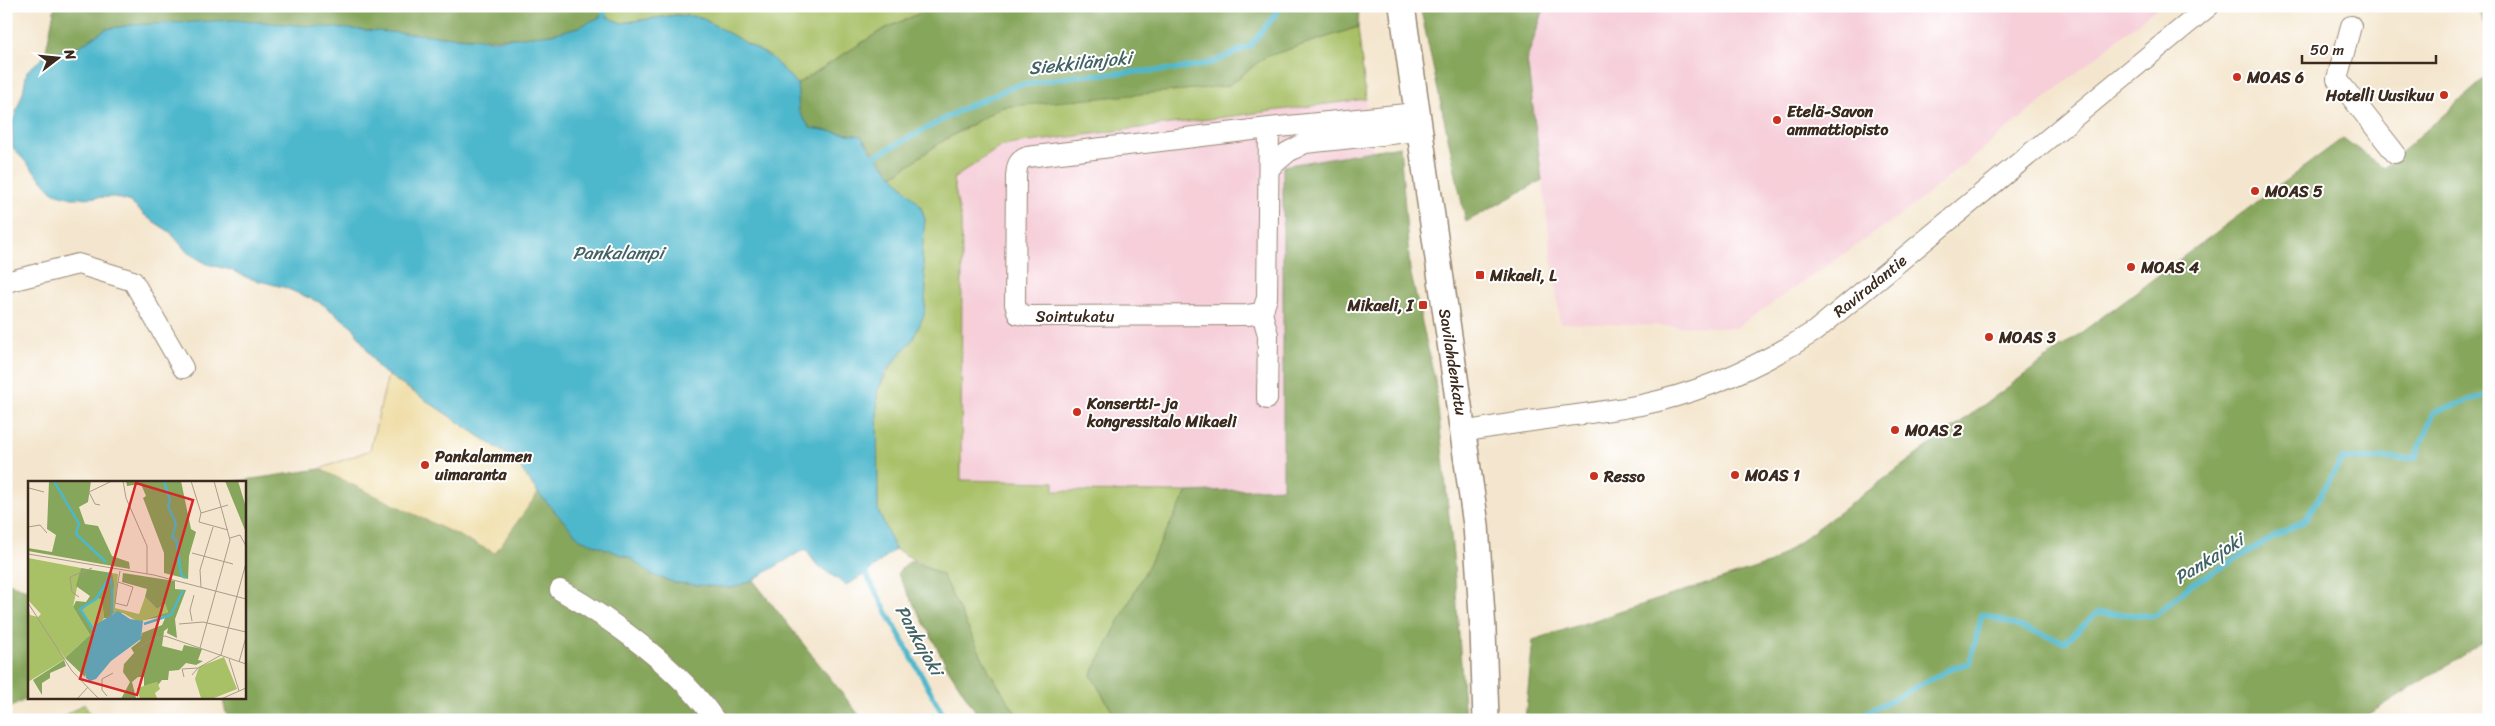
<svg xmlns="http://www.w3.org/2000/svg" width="2495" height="726" viewBox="0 0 2495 726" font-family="Sriracha,sans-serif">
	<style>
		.built { fill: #f6cfd9 }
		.green { fill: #a8c066; stroke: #727542 }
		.forest { fill: #86a65b; stroke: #60683c }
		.sand { fill: #eeda9e; stroke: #94825e }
		.water { fill: #4eb7cc; stroke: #447075 }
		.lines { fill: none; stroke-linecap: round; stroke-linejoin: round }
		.stream { stroke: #4eb7cc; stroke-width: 5.5 }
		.minor-casing { stroke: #988876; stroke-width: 22 }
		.major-casing { stroke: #988876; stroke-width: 28 }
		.minor { stroke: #fff; stroke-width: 20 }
		.major { stroke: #fff; stroke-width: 25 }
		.poi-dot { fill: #c8321e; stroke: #fff; stroke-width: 2 }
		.labels { text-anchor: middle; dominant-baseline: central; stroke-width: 4; stroke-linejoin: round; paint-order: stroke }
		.poi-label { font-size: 16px; font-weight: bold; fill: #3b2a1e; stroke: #fff; text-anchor: start }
		.street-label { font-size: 16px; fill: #3b2a1e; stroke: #fff }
		.water-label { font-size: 18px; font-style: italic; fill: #436264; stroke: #fff }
		.inset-river { fill: none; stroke: #4eb7cc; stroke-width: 2.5 }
		.inset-road { fill: none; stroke: #aa9b88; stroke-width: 1 }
		.view { fill: #d62828; fill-opacity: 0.15; stroke: #d62828; stroke-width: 2.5 }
		.inset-edge { fill: none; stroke: #3b2a1e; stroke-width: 2.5 }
	</style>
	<rect width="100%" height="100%" fill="#fff"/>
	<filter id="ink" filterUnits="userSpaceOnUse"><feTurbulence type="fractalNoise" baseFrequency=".02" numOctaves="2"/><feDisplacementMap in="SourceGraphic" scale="10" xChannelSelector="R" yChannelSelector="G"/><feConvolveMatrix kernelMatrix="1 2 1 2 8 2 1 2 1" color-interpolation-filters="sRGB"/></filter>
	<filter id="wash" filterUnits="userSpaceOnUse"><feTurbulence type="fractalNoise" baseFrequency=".0096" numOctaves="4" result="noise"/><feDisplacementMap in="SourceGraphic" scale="20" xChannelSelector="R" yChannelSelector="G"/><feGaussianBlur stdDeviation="1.12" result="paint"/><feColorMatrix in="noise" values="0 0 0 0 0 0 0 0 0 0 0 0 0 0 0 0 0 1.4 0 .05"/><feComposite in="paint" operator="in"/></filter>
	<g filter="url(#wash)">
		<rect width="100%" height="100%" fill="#f4e6ce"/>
		<g class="built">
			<path d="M1545 6H2159L1908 210 1736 328 1560 323 1527 59Z"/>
			<path d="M1366 99 1373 151 1283 166V489L1187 492 1054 491 1053 482 961 480 962 256 961 220 953 179 1000 147 1014 144Z"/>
		</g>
		<g class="green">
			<path d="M611 6H936L882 30 797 84 771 57 700 17 676 15 621 23 604 15Z"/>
			<path d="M1358 27 1366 99 1014 144 1000 147 953 179 961 220 962 256 961 480 1054 482V491L1187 492 1091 675 1117 720H1020L989 671 942 575 895 549 878 510 877 392 890 367 913 339 924 315 926 288 922 254 925 219 920 205 893 176 937 145 1002 107 1232 83 1265 57Z"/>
			<path d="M84 704 94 720H57Z"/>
		</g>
		<g class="forest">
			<path d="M55 6H611C597 23 572 31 551 34 494 43 438 35 381 32 298 27 214 24 131 25L106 29 78 47 45 56Z"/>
			<path d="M936 6H1359L1358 27 1265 57 1228 86 1002 107 945 139 893 176 861 136 810 128 799 112 797 84 882 30Z"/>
			<path d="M1420 6H1545L1527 59 1542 180 1466 222Z"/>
			<path d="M2476 6H2489V34Z"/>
			<path d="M2489 75V638L2360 720H1525L1533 640 1771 563 2343 138 2383 168Z"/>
			<path d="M1400 146 1410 270 1435 380 1454 565 1465 720H1117L1091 675 1187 492 1283 488V166Z"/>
			<path d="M320 469 495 553 538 493 580 538 630 558 652 575 676 583 732 588 753 580 863 720H228L222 697H244V482H232Z"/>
			<path d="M911 560 942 575 989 671 1020 720H981L948 668 897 573Z"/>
			<path d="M6 582 29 590 30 697 6 710Z"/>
		</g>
		<path class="sand" d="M388 375 515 460 538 493 495 553 320 469 370 450Z"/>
		<path class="water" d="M604 15 621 23 676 15 700 17 771 57 797 84 799 112 810 128 861 136 875 156 920 205 925 219 922 254 926 288 924 315 913 339 886 371 877 392 878 510 895 549 866 574 846 585 817 565 805 549 753 580 732 588 676 583 652 575 630 558 580 539 538 493 515 460 379 369 353 327 321 303 283 287 248 278 231 270 207 264 188 253 170 232 148 218 130 202 115 197 72 198 54 193 13 148 12 124 23 92 27 71 45 56 78 47 106 29 131 25 234 20 494 40 552 34 579 27Z"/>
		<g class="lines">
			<g class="stream">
				<path d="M604 15V6"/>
				<path d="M875 156 968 106 1015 86 1075 76 1178 69 1211 63 1250 46 1282 6"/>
				<path d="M866 574 946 720"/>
				<path d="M1853 720 1952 668 1970 663 1982 614 2065 642 2097 613 2155 616 2190 585 2306 519 2342 459 2415 458 2434 412 2489 394"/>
			</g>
		</g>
	</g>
	<g filter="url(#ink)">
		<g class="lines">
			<defs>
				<g id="minor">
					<path d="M2351 26 2337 79 2395 153"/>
					<path d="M1269 128 1267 298 1262 313 1247 315 1028 316 1018 314 1015 304 1016 177C1017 166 1017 161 1027 157L1269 128 1416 113"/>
					<path d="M1269 168 1288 152 1305 143 1418 131"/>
					<path d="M6 282 78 264 133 281 183 368"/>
					<path d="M1262 313 1268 335 1267 399"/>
					<path d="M1464 432C1522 420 1582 416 1641 405 1704 392 1762 365 1815 331L2209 6"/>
					<path d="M560 590C613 620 681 670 715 720"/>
				</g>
				<path id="major" d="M1402 6 1476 525 1483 630 1486 720"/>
			</defs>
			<use href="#minor" class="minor-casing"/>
			<use href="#major" class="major-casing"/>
			<use href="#minor" class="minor"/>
			<use href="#major" class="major"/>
		</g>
	</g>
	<g class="poi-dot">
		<circle cx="2237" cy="77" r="5"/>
		<circle cx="2444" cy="95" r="5"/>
		<circle cx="1777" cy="120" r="5"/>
		<circle cx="2255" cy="191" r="5"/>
		<circle cx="2131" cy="267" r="5"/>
		<rect x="1475" y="270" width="10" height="10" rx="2.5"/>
		<rect x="1418" y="300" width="10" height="10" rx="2.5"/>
		<circle cx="1989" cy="337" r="5"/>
		<circle cx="1077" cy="412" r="5"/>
		<circle cx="1895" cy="430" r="5"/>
		<circle cx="425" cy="465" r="5"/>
		<circle cx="1735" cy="475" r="5"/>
		<circle cx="1594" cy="476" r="5"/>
	</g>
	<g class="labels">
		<g class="poi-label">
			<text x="2247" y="77">MOAS 6</text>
			<text x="2434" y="95" text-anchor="end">Hotelli Uusikuu</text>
			<text x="1787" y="111">Etelä-Savon<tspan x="1787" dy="18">ammattiopisto</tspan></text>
			<text x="2265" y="191">MOAS 5</text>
			<text x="2141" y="267">MOAS 4</text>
			<text x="1490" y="275">Mikaeli, L</text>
			<text x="1413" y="305" text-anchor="end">Mikaeli, I</text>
			<text x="1999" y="337">MOAS 3</text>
			<text x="1087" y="403">Konsertti- ja<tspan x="1087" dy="18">kongressitalo Mikaeli</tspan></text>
			<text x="1905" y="430">MOAS 2</text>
			<text x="435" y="456">Pankalammen<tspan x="435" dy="18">uimaranta</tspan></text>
			<text x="1745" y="475">MOAS 1</text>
			<text x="1604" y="476">Resso</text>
		</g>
		<g class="street-label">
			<text transform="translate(1870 286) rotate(-39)">Raviradantie</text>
			<text x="1075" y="316">Sointukatu</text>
			<text transform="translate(1453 362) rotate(81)">Savilahdenkatu</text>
		</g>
		<g class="water-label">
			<text transform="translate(1080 63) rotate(-6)">Siekkilänjoki</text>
			<text x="618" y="253">Pankalampi</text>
			<text transform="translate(2209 559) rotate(-32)">Pankajoki</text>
			<text transform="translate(919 640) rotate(61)">Pankajoki</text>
		</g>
	</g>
	<g transform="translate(28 481)">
		<rect width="218" height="218" fill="#f4e6ce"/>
		<path d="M0 77 53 87 45 126 62 154 37 177 30 167 37 178 0 201V124L2 134 10 136 13 133 0 119ZM84 92 90 93 87 127 111 133 117 116 129 128 137 123 140 131 111 141 95 132H86L83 122ZM69 117 74 119 76 137 67 151 53 130ZM196 176 209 208 186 217H173L167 198 171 186ZM129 201 132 208 127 212 129 217 112 218 109 207Z" fill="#a8c066"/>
		<path d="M21 0H63L60 21 51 26 57 43 70 45 84 75 101 81 102 88 0 70V67L24 71 28 54 19 48ZM98 0H153L163 48 168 51 161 75 160 98 136 92V72L115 17 118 15 113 3 99 5ZM197 0H210L217 23V49ZM53 87 84 92 86 104 83 122 86 132 80 137H76L74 119 69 117 53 130 67 153 57 196 37 177 62 154 45 126 48 120 58 121 62 115 48 105ZM95 92 147 100V108L158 109 147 138 149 157 139 152 140 147 136 150 134 165 154 170 156 164 174 168 170 179 175 180 168 184 158 182 151 189 141 190 140 199H134L130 204 129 201 116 205V196H110L104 201 108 217 93 218 102 201 95 191 96 183 106 172 103 167 112 160 114 152 134 144 138 135 116 139 140 131 137 123 129 128 117 116 119 108 94 101ZM36 179 38 185 22 192V197L14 202V214L5 199Z" fill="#86a65b"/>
		<path d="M90 130 102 138 115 140 113 158 83 180 68 198 62 200 58 197 57 188 69 143Z" fill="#4eb7cc"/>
		<path class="inset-river" d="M26 0 51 43 48 53 78 81M136 0 142 19 140 25 148 43 144 56 148 58 153 93 157 97M80 92 84 104V133M116 143 143 134 155 109M67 151 52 128 68 118 81 97"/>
		<path class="inset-road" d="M95 0 98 17 119 65V93M163 0 173 32 171 41 200 49M1 7 16 11M72 24 67 23 61 11 84 0M173 32 200 24M0 46 12 44 19 52M202 57 212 54 218 65M164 72 205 83M0 73 126 94 218 118M90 101 105 106 99 125 87 122 90 101 92 90M173 106 172 89 185 46M51 116 44 111 42 96 64 87M0 122 44 190 71 218M164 140 162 129 166 114M151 143 175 141 218 151M111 167 123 159 137 155 218 183M172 167 202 59 186 0M201 178 211 210M211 181 218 156M164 194 170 187 193 174 218 82M156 196 154 188 170 187M79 215 74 209V198L85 192M49 218 60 206M193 218 218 207"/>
		<path class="view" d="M108 2 165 19 109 214 52 198Z"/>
		<rect width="218" height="218" class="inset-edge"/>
	</g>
	<rect width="2495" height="726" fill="none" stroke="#fff" stroke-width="25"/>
	<g transform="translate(58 58) rotate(74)" stroke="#ffffff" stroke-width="4" paint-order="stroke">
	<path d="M0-4L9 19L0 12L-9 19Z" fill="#3b2a1e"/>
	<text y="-8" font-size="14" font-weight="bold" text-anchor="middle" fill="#3b2a1e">N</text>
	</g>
	<path d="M2302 55v8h134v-8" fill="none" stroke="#3b2a1e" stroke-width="2.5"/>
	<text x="2310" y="55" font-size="15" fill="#3b2a1e" stroke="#ffffff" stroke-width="4" paint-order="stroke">50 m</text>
</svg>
